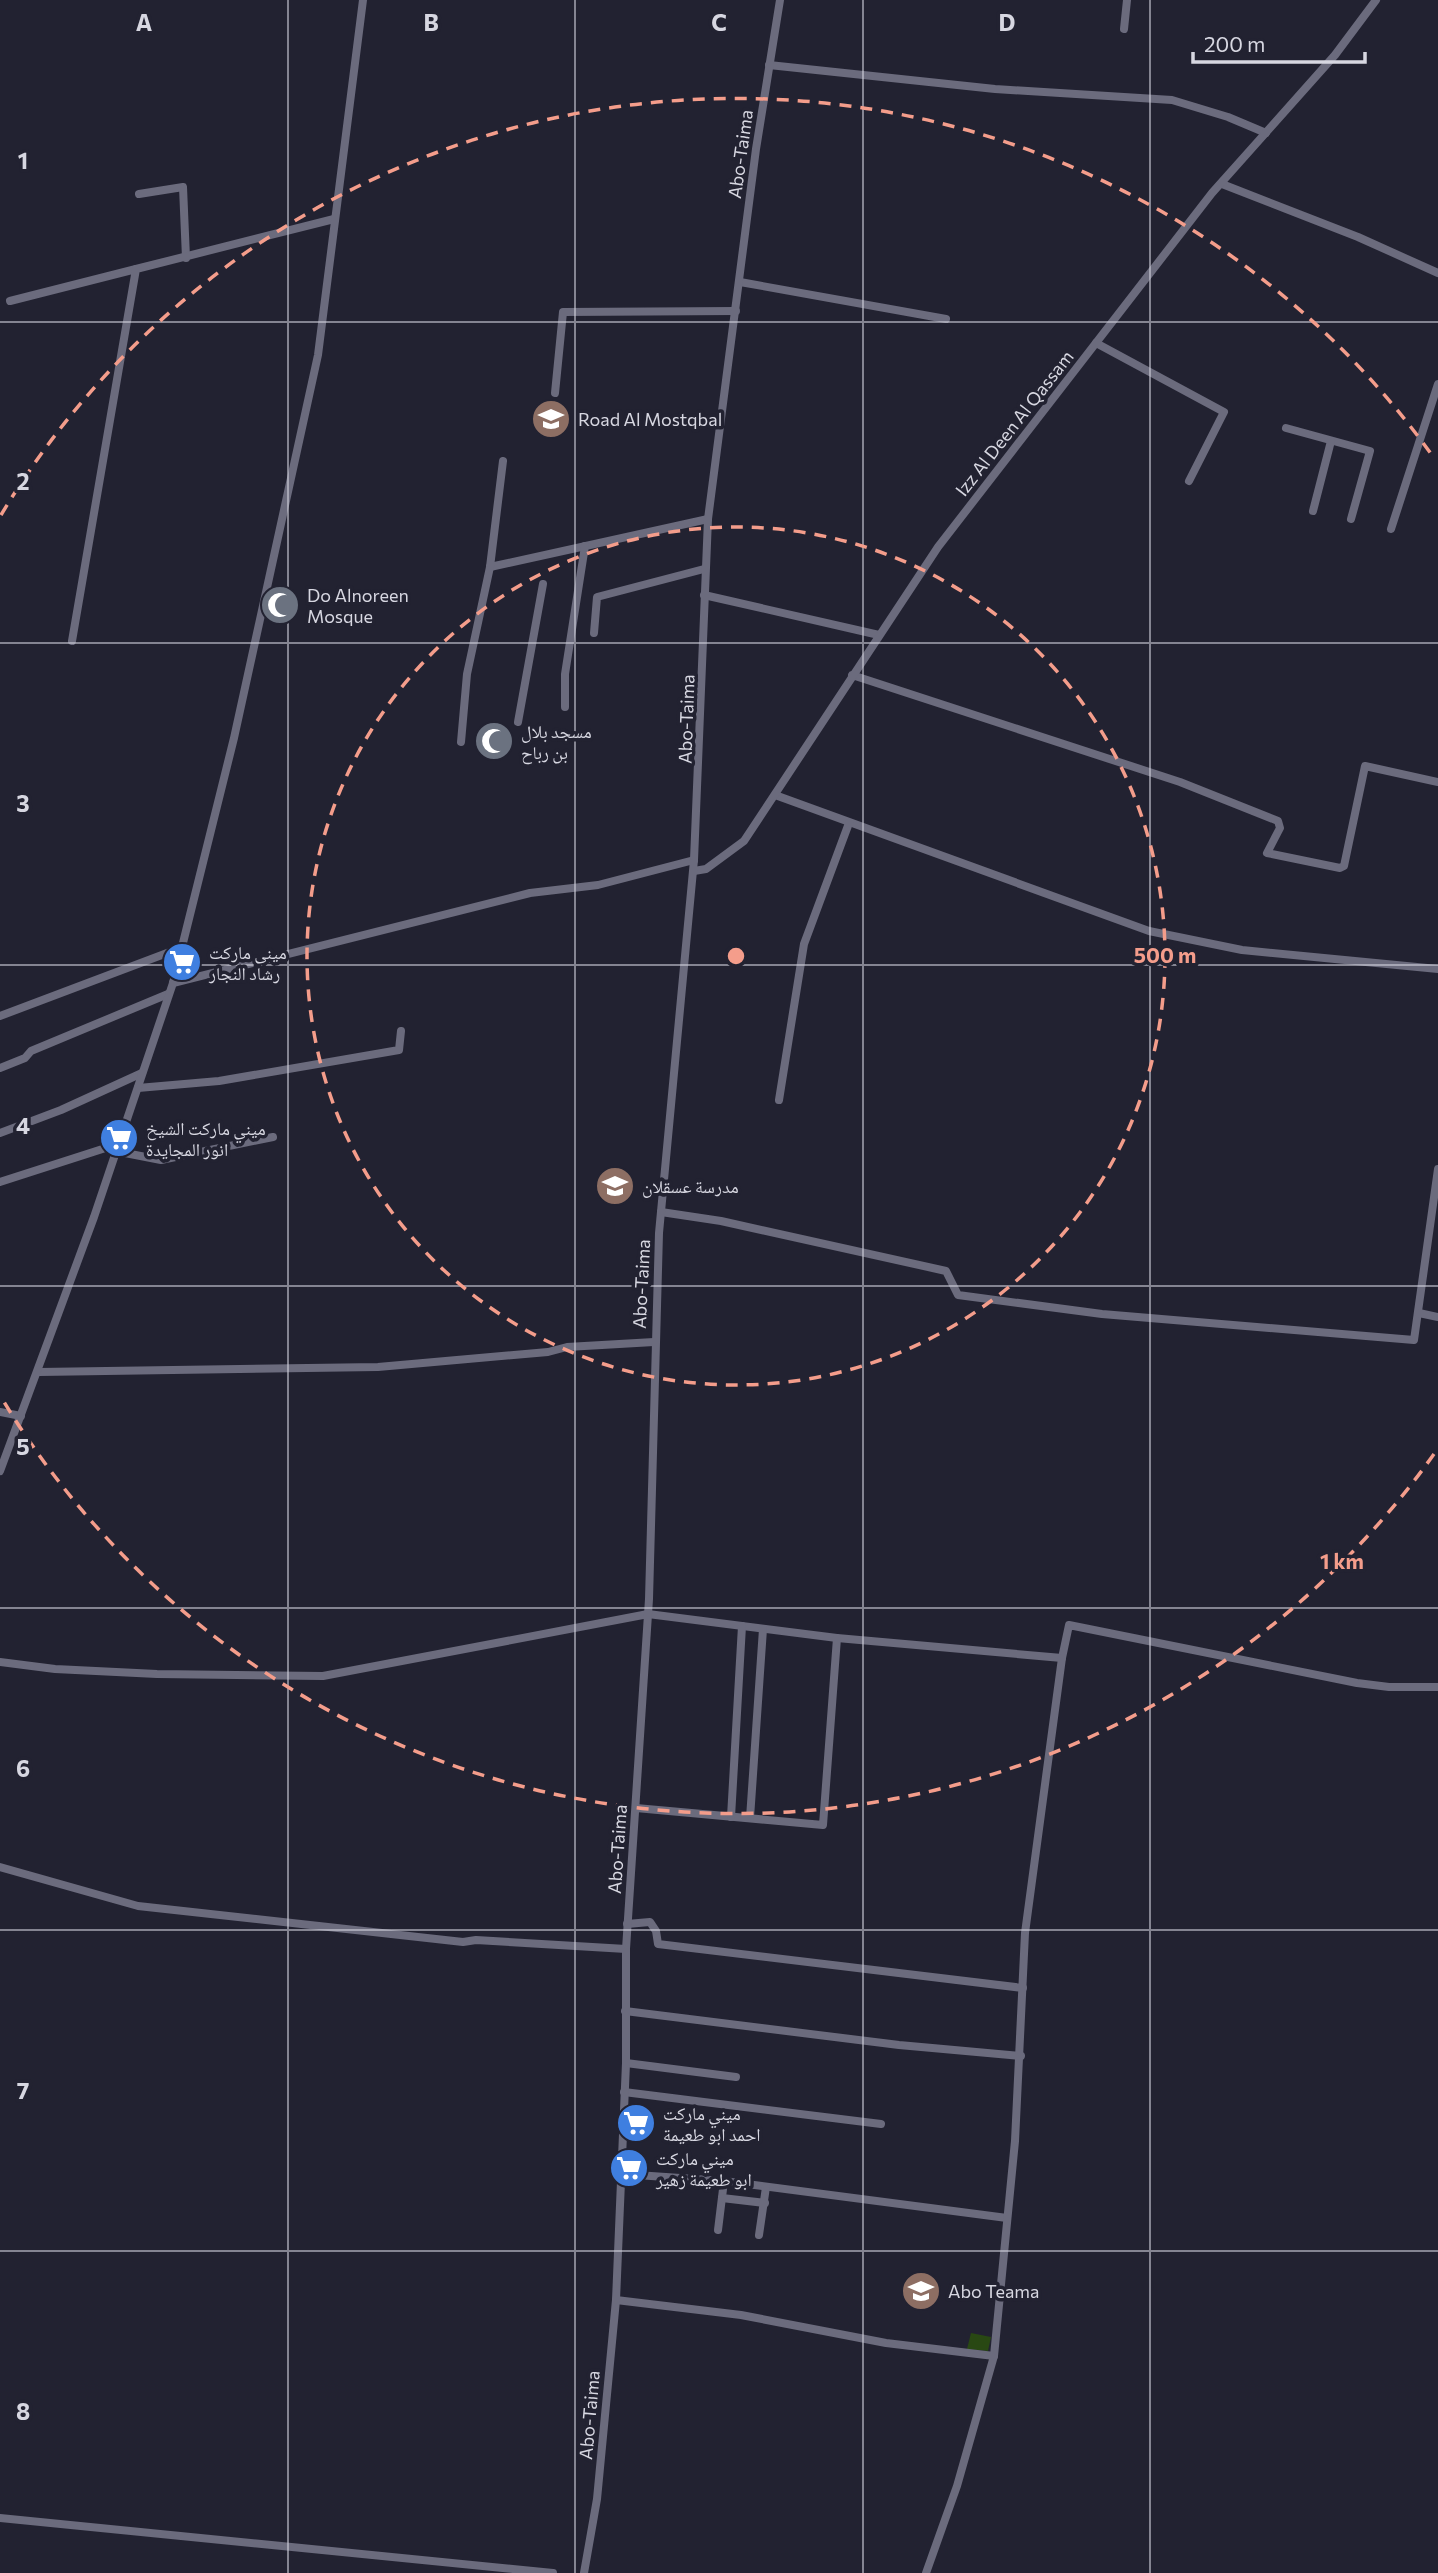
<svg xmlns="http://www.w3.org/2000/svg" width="1438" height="2573" viewBox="0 0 1438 2573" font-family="Commissioner,'Noto Naskh Arabic',sans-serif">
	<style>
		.green { fill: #294813 }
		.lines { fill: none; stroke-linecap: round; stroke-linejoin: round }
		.minor { stroke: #6b6b7d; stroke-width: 8 }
		.grid { fill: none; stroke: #d7d7e1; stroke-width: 2; stroke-opacity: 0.55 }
		.ring { fill: none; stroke: #f49d8b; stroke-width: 3.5; stroke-dasharray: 12 9 }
		.labels { text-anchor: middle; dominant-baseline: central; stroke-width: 7; stroke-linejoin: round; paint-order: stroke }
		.street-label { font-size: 18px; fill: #d7d7e1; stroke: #222231 }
		.poi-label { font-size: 18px; fill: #d7d7e1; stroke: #222231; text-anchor: start }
		.grid-label { font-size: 23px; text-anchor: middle; font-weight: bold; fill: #d7d7e1; stroke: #222231; stroke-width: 7; stroke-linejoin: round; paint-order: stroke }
		.centre { fill: #f49d8b; stroke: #222231; stroke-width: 3.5 }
		.ring-label { font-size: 21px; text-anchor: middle; font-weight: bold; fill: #f49d8b; stroke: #222231; stroke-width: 7; stroke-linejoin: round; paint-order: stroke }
	</style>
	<rect width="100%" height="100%" fill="#222231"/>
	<g class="green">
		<path d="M917 2278 931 2280 928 2304 914 2302Z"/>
		<path d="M971 2333 991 2337 988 2351 967 2349Z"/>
	</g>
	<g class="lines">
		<g class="minor">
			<path d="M1124 29 1127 0"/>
			<path d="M769 65 995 89 1172 100 1228 117 1266 133"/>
			<path d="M1222 184 1358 237 1438 273"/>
			<path d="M139 194 183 187 186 258"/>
			<path d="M740 282 946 319"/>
			<path d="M10 301 136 269"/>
			<path d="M1096 343 1224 412 1189 481"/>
			<path d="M555 393 563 312 736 311"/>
			<path d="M1286 428 1370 451 1351 519"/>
			<path d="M1313 511 1331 441"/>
			<path d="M1391 529 1438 384"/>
			<path d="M490 567 708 519"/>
			<path d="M704 595 879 635"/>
			<path d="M594 633 597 597 704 569"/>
			<path d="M72 641 136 269 334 219"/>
			<path d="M852 675 1180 782 1278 821 1280 828 1267 853 1340 868 1344 866 1365 766 1438 782"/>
			<path d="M565 707V674L585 546"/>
			<path d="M518 722 543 584"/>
			<path d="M461 742 467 674 490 567 503 461"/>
			<path d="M775 795 1149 931 1242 950 1438 969"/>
			<path d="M694 871 706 869 744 841 938 547 1212 193 1335 55 1376 0"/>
			<path d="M173 983 530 893 598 885 694 860"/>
			<path d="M0 1016 183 947"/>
			<path d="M0 1068 25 1058 31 1051 168 994"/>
			<path d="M138 1088 219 1081 399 1050 401 1031"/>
			<path d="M779 1100 804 944 849 823"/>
			<path d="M0 1133 61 1110 142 1073"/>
			<path d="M0 1182 118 1144 120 1152 161 1160 273 1137"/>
			<path d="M661 1212 721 1221 946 1271 958 1295 1102 1314 1414 1340 1438 1169"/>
			<path d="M1419 1313 1438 1317"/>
			<path d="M39 1372 378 1367 548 1352 567 1347 654 1342"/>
			<path d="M0 1412 21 1416"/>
			<path d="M0 1471 94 1217 173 983 234 738 318 355 363 0"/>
			<path d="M0 1662 55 1669 157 1674 323 1676 648 1614 837 1638 1062 1658 1069 1625 1357 1683 1389 1687H1438"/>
			<path d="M636 1808 823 1825 837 1638"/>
			<path d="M731 1817 742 1626"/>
			<path d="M750 1818 763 1629"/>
			<path d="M0 1867 138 1906 463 1942 476 1940 626 1949"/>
			<path d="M627 1924 650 1922 656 1931 658 1944 1023 1988"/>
			<path d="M625 2011 899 2045 1021 2056"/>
			<path d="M626 2063 736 2077"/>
			<path d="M624 2092 881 2124"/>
			<path d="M622 2174 724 2181 718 2230"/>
			<path d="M724 2181 1007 2218"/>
			<path d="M722 2198 765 2203"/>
			<path d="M759 2235 766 2187"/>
			<path d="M616 2300 741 2315 886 2343 994 2356"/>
			<path d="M0 2518 553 2573"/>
			<path d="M584 2573 597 2499 616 2300 626 2063V1949L649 1599 659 1233 694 860 708 519 756 149 780 0"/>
			<path d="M926 2573 957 2486 994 2356 1015 2141 1025 1933 1062 1658"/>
		</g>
	</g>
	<path class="grid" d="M288 0V2573M575 0V2573M863 0V2573M1150 0V2573M0 322H1438M0 643H1438M0 965H1438M0 1286H1438M0 1608H1438M0 1930H1438M0 2251H1438"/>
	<g class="ring">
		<circle cx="736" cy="956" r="429"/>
		<path d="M1434 1454A857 857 0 0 1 1 1397M1 515A857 857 0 0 1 1434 458"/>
	</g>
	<defs>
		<symbol id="school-disc" viewBox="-11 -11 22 22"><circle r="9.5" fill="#8d6e63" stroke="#222231"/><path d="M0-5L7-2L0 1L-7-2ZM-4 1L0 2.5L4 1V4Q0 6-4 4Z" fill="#fff"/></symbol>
		<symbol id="mosque-disc" viewBox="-11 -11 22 22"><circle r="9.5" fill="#6b7280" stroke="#222231"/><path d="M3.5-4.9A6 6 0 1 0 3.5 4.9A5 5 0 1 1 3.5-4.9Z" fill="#fff"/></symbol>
		<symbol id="supermarket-disc" viewBox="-11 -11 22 22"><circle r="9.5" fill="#3f7fe0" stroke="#222231"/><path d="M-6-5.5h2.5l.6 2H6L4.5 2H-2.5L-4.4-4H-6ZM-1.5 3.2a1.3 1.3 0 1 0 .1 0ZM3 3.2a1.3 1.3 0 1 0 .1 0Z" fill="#fff"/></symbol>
	</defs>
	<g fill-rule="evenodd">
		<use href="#school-disc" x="529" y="397" width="44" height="44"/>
		<use href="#mosque-disc" x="258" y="583" width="44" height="44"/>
		<use href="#mosque-disc" x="472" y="719" width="44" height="44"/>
		<use href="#supermarket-disc" x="160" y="940" width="44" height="44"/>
		<use href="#supermarket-disc" x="97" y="1116" width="44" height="44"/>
		<use href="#school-disc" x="593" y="1164" width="44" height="44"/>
		<use href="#supermarket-disc" x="614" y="2101" width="44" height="44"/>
		<use href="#supermarket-disc" x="607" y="2146" width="44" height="44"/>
		<use href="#school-disc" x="899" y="2269" width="44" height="44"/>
	</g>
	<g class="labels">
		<g class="street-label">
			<text transform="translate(740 154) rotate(-82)">Abo-Taima</text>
			<text transform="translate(1014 423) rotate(-52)">Izz Al Deen Al Qassam</text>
			<text transform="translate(686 719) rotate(-88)">Abo-Taima</text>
			<text transform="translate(641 1284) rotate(-87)">Abo-Taima</text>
			<text transform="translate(617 1849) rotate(-86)">Abo-Taima</text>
			<text transform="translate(589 2415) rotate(-85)">Abo-Taima</text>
		</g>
		<g class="poi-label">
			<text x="578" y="419">Road Al Mostqbal</text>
			<text x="307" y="595">Do Alnoreen<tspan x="307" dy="21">Mosque</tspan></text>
			<text x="521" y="731">مسجد بلال<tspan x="521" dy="21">بن رباح</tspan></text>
			<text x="209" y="952">ميني ماركت<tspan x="209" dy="21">رشاد النجار</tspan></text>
			<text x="146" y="1128">ميني ماركت الشيخ<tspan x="146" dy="21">انور المجايدة</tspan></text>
			<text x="642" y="1186">مدرسة عسقلان</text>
			<text x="663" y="2113">ميني ماركت<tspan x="663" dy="21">احمد ابو طعيمة</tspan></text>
			<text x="656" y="2158">ميني ماركت<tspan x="656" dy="21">ابو طعيمة زهير</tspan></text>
			<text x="948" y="2291">Abo Teama</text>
		</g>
	</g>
	<g class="grid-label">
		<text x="144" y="31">A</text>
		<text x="431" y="31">B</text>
		<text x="719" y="31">C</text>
		<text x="1007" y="31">D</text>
		<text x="23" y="169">1</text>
		<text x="23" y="490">2</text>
		<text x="23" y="812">3</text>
		<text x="23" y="1134">4</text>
		<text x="23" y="1455">5</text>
		<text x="23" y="1777">6</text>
		<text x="23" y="2099">7</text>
		<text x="23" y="2420">8</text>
	</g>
	<circle cx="736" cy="956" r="10" class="centre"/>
	<g class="ring-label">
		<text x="1165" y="963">500 m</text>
		<text x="1342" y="1569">1 km</text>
	</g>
	<path d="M1193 52v10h172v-10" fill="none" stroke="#d7d7e1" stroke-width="3.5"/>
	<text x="1204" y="52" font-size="21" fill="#d7d7e1" stroke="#222231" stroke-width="5" paint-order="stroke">200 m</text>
</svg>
